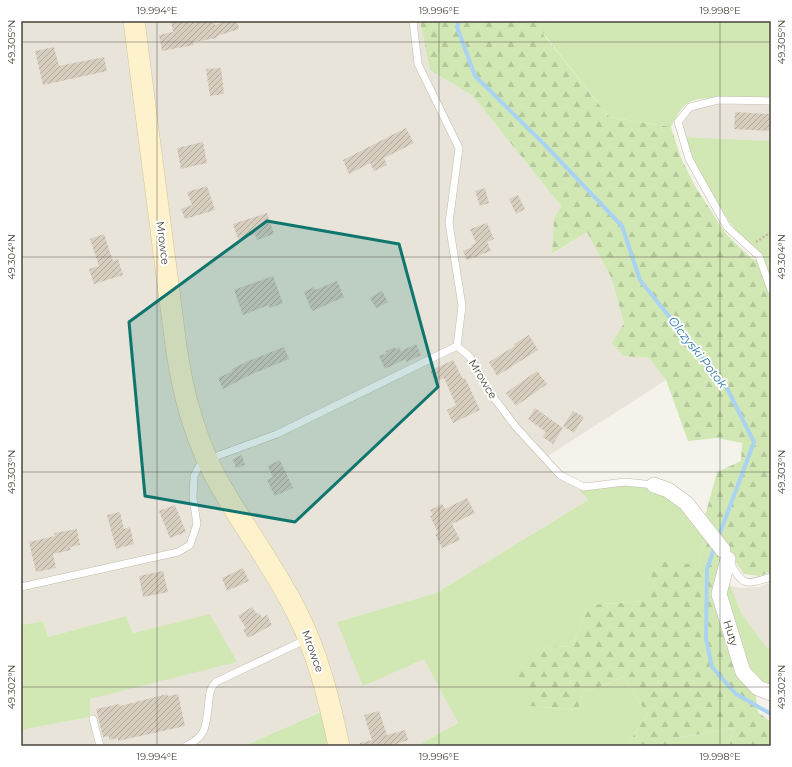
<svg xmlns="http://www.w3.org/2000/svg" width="792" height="767" viewBox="0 0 792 767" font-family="Montserrat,sans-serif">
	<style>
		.residential { fill: #e9e4d9 }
		.green { fill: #d1e8b5 }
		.forest { fill: url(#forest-firs) }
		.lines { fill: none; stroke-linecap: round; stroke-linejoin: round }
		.stream { stroke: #a9d3f0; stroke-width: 4 }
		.building { fill: url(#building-hatch) }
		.lane-casing { stroke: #c1baad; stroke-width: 8 }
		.street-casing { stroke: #c1baad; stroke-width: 16 }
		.secondary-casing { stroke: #d4c59b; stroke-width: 22 }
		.path { stroke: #c2b69f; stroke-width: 2.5; stroke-dasharray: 2 2; stroke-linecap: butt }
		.lane { stroke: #fff; stroke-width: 7 }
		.street { stroke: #fff; stroke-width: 15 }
		.secondary { stroke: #fef2cd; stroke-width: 21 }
		.marked { fill: #0f766e; fill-opacity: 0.2; stroke: #0f766e; stroke-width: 3; stroke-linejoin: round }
		.ticks { fill: none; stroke: #494339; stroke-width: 1; stroke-opacity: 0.45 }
		.labels { text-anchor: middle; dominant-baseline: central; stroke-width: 4; stroke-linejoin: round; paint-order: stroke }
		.street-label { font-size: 11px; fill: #494339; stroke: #fff }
		.water-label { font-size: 12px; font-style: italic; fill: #3079ad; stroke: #fff }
		.neatline { fill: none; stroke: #494339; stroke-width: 1.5 }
		.ticks-label { font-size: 10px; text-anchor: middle; fill: #494339 }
	</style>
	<defs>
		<pattern id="forest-firs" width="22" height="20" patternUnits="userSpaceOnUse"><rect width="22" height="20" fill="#d1e8b5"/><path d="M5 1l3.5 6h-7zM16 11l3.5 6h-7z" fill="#b5c89c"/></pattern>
		<pattern id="building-hatch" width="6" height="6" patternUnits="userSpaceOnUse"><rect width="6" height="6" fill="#d7cec0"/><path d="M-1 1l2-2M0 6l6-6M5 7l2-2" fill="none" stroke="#b0a99d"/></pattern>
	</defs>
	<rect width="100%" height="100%" fill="#f5f2eb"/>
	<g class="residential">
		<path d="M21 21H420L430 70 473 96 561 206 554 219 553 254 587 232 611 277 624 323 623 356 649 358 666 380 548 456 588 500 436 593 337 622 424 658 458 723 417 746H332L322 711 244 746H21V730L90 717 89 699 236 662 210 614 133 633 126 616 48 637 43 621 21 625Z"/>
		<path d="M716 104 771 105V141L685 137 683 124 687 114 699 106Z"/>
		<path d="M771 582V650L765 645 741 613 731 586 741 588 760 587Z"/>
	</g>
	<g class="green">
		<path d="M553 21H771V99C753 99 702 94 688 103 680 108 675 119 671 127L609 117 543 33Z"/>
		<path d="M685 137 771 141V264L766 263 731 224 701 178Z"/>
		<path d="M630 485 664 491 684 505 705 535 699 565 646 601 589 605 572 646 544 647 530 706 578 710 582 693 624 677 647 714 627 746H417L458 723 424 659 363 686 337 622 436 593 588 500 579 490Z"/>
		<path d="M725 585 731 586 741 613 765 645 771 650V688L748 673 724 600Z"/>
		<path d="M210 614 237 662 90 699V717L21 730V625L43 621 48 637 126 616 133 633Z"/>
		<path d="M323 711 332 746H244Z"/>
		<path d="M733 728 729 746H666L671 739Z"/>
	</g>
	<g class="forest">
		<path d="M420 21H553L543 34 609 117 671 127 681 158 695 186 726 234 752 259 771 264V572L759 576 744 574 734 560 723 537 705 516 717 472 741 461 742 443 717 438 688 441 666 380 649 358 623 356 612 343 624 323 611 277 587 232 552 254 554 219 561 206 473 96 430 70Z"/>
		<path d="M705 535 724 559 716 596 755 690 758 712 771 722V746H729L733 728 671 739 666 746H627L647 714 624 677 582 693 578 710 530 706 515 674 544 647 572 646 589 605 646 601 655 561 699 565Z"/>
	</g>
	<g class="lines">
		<g class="stream">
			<path d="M459 21 457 27 475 76 544 144 622 226 640 280 728 390 754 442 718 538"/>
			<path d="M715 546 707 569 706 639 712 667 736 694 771 714"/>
		</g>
	</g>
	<g class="building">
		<path d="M171 21H214L215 25 226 21H237L239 29 217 36V38L193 42 194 45 162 51 159 35 173 32Z"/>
		<path d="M54 47 59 66 104 57 107 71 43 85 35 51Z"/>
		<path d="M221 68 224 94 210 96 206 69Z"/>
		<path d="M735 112 770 114 769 131 734 129Z"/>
		<path d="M406 128 414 143 384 158 387 165 374 171 370 163 349 174 343 160Z"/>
		<path d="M203 142 207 163 181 169 177 148Z"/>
		<path d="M207 186 215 210 185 219 181 209 192 205 187 192Z"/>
		<path d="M485 188 489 203 480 206 475 191Z"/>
		<path d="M518 195 525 209 516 214 509 199Z"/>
		<path d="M267 213 274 234 257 240 255 234 238 239 233 224Z"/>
		<path d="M487 223 494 239 487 242 491 251 467 260 463 251 472 247 471 245 476 243 470 229Z"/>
		<path d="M104 234 113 261 118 259 123 275 94 284 89 269 99 266 90 239Z"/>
		<path d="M273 276 283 303 270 308 269 305 243 315 234 290Z"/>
		<path d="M337 281 344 297 312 311 304 292 314 287 315 290Z"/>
		<path d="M382 291 388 302 376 308 370 298Z"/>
		<path d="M529 335 538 350 497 376 489 362 515 346 514 344Z"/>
		<path d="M416 344 421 355 407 362 404 357 405 359 385 369 379 356 387 353 386 351 395 347 396 349 399 347 401 351Z"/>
		<path d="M284 347 289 359 250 375 223 389 218 378 233 371 232 369 246 362Z"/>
		<path d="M453 360 463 379 465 378 480 410 453 423 447 410 456 405 444 378 436 382 430 371Z"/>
		<path d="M537 371 547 384 516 406 506 393Z"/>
		<path d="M535 408 563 428 553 444 543 437 546 432 528 419Z"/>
		<path d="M573 411 584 417 574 433 563 426Z"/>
		<path d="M242 455 245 465 236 468 233 459Z"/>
		<path d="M280 460 293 488 275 496 267 480 273 477 268 466Z"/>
		<path d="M467 498 475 513 452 524 460 540 442 548 435 534 438 533 430 516 433 515 430 510 442 504 445 509Z"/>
		<path d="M175 505 186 532 170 538 159 511Z"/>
		<path d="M120 512 124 529 130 527 134 544 116 549 107 515Z"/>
		<path d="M77 529 80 545 70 547 71 550 53 554 56 568 36 572 29 542 55 536 54 533Z"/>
		<path d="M243 568 249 581 227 591 222 578Z"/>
		<path d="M163 571 168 592 143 597 139 576Z"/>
		<path d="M252 607 257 614 259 613 262 618 267 615 272 625 248 638 243 630 246 628 238 616Z"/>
		<path d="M167 694 168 696 178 694 185 726 118 741V738L109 740V736L103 737 96 709 119 704 120 706Z"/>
		<path d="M379 711 387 735 405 730 408 740 390 746H360V743L372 740 364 715Z"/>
	</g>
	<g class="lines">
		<defs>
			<g id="lane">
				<path d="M413 21 418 64 459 148 449 223 462 306 457 346"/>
				<path d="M771 101 718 100 690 107 678 122 689 159 727 227 759 256 771 290"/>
				<path d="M729 561C743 585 743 586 771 577"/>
				<path d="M21 587 178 552 190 545 197 524 193 498 194 476 198 468 202 464 217 456 277 434 457 346 470 357 491 394 516 427 560 475 584 487 625 482 654 485"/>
				<path d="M93 719 100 746"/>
				<path d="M186 746C192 743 200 738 203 732 208 723 208 702 210 692L212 687 216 682 307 639"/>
			</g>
			<g id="street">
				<path d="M654 485 668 490 686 503 723 550"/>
				<path d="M728 559 719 594 743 672 758 688 771 693"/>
			</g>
			<path id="secondary" d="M134 21 176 346C182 389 193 431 212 470 237 519 272 562 296 611 318 653 329 700 339 746"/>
		</defs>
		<use href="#lane" class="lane-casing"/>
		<use href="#street" class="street-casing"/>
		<use href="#secondary" class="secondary-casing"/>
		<path class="path" d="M756 242 771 232"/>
		<use href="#lane" class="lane"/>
		<use href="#street" class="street"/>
		<use href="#secondary" class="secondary"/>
	</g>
	<path class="marked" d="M267 221 399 244 438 387 295 522 145 496 129 322Z"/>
	<path class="ticks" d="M157 21V746M439 21V746M720 21V746M21 42H771M21 257H771M21 472H771M21 687H771"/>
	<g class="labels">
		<g class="street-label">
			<text transform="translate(163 243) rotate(83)">Mrowce</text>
			<text transform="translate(483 379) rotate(59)">Mrowce</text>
			<text transform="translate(731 633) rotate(73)">Huty</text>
			<text transform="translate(313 651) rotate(70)">Mrowce</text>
		</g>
		<g class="water-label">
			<text transform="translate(698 352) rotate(52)">Olczyski Potok</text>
		</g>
	</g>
	<rect width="792" height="767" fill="none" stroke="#ffffff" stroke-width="44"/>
	<rect x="22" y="22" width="748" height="723" class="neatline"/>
	<g class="ticks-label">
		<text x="157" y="14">19.994°E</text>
		<text x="439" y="14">19.996°E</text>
		<text x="720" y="14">19.998°E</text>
		<text transform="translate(11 42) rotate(-90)" y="4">49.305°N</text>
		<text transform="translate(781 42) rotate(-90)" y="4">49.305°N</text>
		<text transform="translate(11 257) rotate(-90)" y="4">49.304°N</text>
		<text transform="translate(781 257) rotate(-90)" y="4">49.304°N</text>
		<text transform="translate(11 472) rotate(-90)" y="4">49.303°N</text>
		<text transform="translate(781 472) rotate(-90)" y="4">49.303°N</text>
		<text transform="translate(11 687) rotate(-90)" y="4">49.302°N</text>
		<text transform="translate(781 687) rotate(-90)" y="4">49.302°N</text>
		<text x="157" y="760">19.994°E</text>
		<text x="439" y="760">19.996°E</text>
		<text x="720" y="760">19.998°E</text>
	</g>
</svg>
